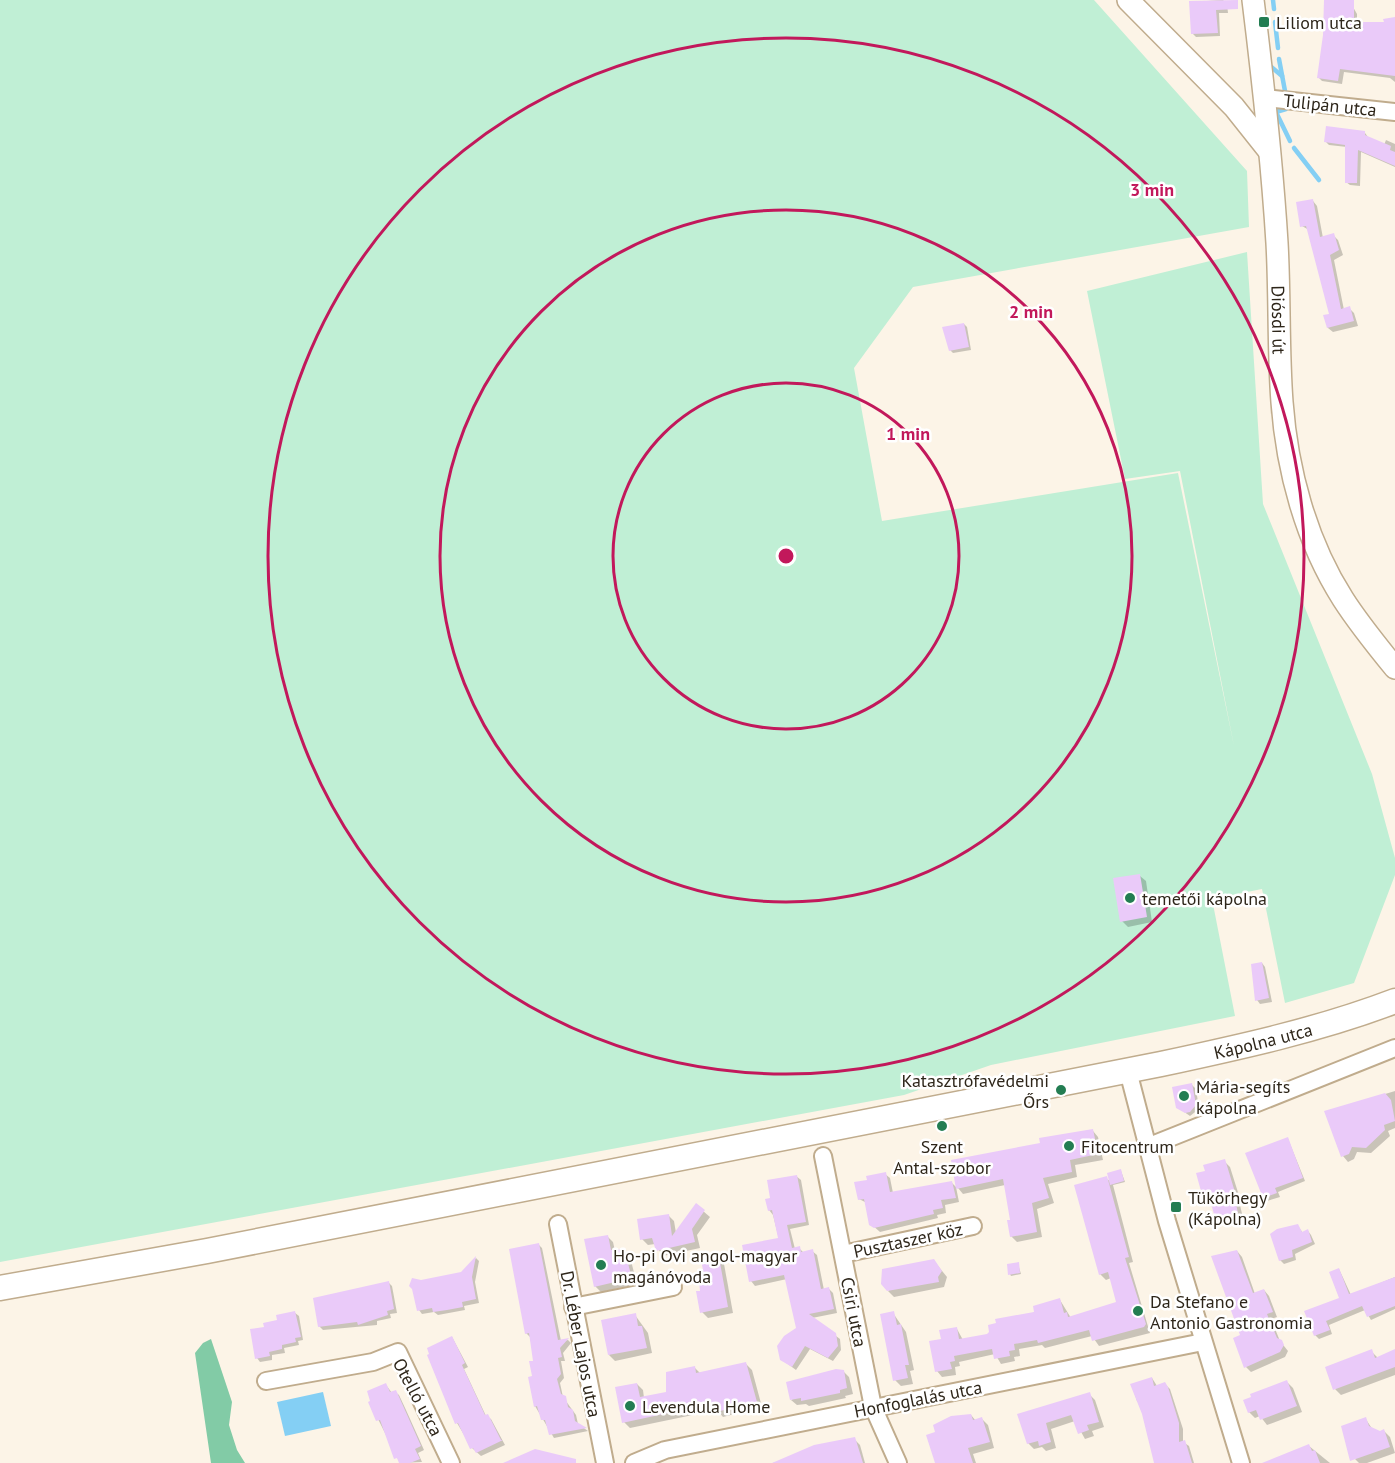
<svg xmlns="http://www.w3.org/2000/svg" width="1395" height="1463" viewBox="0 0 1395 1463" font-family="'PT Sans',sans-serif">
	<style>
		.green { fill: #c0efd5 }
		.forest { fill: #82cba6 }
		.water { fill: #84cff4 }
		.shadow { fill: #0003 }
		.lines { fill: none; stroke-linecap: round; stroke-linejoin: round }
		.stream { stroke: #84cff4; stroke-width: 4.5 }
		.building { fill: #eacaf9 }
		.minor-casing { stroke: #c0ac8d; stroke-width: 20 }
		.tertiary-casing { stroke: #c0ac8d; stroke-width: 24 }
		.secondary-casing { stroke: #c0ac8d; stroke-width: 27 }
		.minor { stroke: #fff; stroke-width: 16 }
		.tertiary { stroke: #fff; stroke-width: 21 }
		.secondary { stroke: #fff; stroke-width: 24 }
		.ring { fill: none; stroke: #c2185b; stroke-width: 3 }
		.poi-dot { fill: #237d52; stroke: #fff; stroke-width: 2 }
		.labels { text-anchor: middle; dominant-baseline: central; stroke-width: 5; stroke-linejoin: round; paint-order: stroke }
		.poi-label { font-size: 18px; fill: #2e261a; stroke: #fff; text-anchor: start }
		.street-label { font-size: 18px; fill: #2e261a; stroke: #fff }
		.centre { fill: #c2185b; stroke: #fff; stroke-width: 3 }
		.ring-label { font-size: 18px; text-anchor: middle; font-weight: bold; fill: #c2185b; stroke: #fff; stroke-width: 5; stroke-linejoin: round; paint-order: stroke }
	</style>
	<rect width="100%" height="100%" fill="#fcf4e7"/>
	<path class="green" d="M0 0H1094L1247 171 1249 227 913 287 854 368 882 521 1178 473 1234 746 1180 471 1125 479 1087 291 1247 252 1263 504 1372 774 1395 858V875L1354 983 1285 1003 1262 889 1212 899 1235 1016 991 1065 904 1095 0 1262Z"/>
	<path class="forest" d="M211 1339 232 1402 229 1425 237 1450 245 1463H211L195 1353 203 1343Z"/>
	<path class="water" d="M323 1392 331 1426 285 1436 277 1402Z"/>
	<g class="shadow">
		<path d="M1223 0 1227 4 1228 13H1219L1220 36 1196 37 1192 33 1191 2Z"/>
		<path d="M1326 0H1349L1357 14V24H1385L1395 19V35L1328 41Z"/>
		<path d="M1324 41 1395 53V82L1390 78 1344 72 1342 84 1322 81 1318 77Z"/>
		<path d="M1365 133 1368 137 1384 145 1386 140 1395 144V167L1361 152 1360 186 1350 185 1346 182 1347 147 1329 145 1326 142Z"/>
		<path d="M1313 201 1317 206 1323 238 1333 235 1338 240 1343 255 1334 260 1344 310 1349 308 1354 313 1358 326 1333 332 1328 328 1325 316H1331L1309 230 1302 226Z"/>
		<path d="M964 324 967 327 971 350 953 353 950 350Z"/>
		<path d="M1140 876 1146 881 1152 922 1128 927 1122 921Z"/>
		<path d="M1262 963 1265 967 1272 1002 1260 1004 1257 1000Z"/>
		<path d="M1192 1085 1196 1089 1199 1109 1190 1116 1177 1107Z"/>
		<path d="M1395 1091V1128L1388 1131 1390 1136 1371 1153 1357 1152 1354 1159 1348 1162 1343 1156 1326 1112Z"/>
		<path d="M1093 1131 1098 1137 1103 1160 1075 1165 1077 1177 1048 1184 1054 1203 1037 1209 1042 1237 1017 1242 1011 1236 1012 1221 1005 1185 963 1194 958 1188 1042 1144Z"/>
		<path d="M1288 1139 1305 1181 1278 1192 1280 1197 1267 1201 1264 1197Z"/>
		<path d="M1224 1161 1230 1167 1242 1205H1240L1243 1218 1222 1224 1216 1218 1213 1206 1205 1201 1207 1172Z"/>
		<path d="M1121 1171 1125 1182 1113 1185 1133 1262 1129 1263 1150 1333 1099 1346 1092 1336 1045 1348 1042 1345 1019 1349 1020 1356 1014 1357 1015 1361 1001 1364 995 1354 959 1362 960 1366 955 1367 956 1375 942 1377 937 1371 943 1340 957 1329 963 1340 987 1335 1060 1300 1071 1318 1118 1303 1111 1278 1106 1280 1100 1274 1106 1178 1111 1182Z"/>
		<path d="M885 1174 890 1178 893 1193 952 1183 956 1187 959 1202 945 1205 946 1213 937 1215 938 1218 880 1232 871 1224 867 1203 859 1199 869 1181Z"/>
		<path d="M796 1176 801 1180 809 1225 790 1229 795 1249 799 1248 804 1253 812 1251 817 1255 824 1290 829 1289 833 1293 837 1313 812 1318 840 1339 841 1350 833 1361 810 1349 796 1370 781 1359 798 1329 787 1279 755 1286 751 1281 779 1239 773 1215 769 1210 772 1199Z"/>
		<path d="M696 1205 710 1217 697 1235 700 1248 663 1256 655 1244 648 1245 642 1239 668 1215 674 1221 676 1233Z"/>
		<path d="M1297 1225 1303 1233 1308 1231 1311 1235 1315 1244 1295 1254 1296 1260 1284 1264 1280 1260Z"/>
		<path d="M607 1236 613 1242 615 1251H624L630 1257 637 1284 601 1292 595 1286Z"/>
		<path d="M539 1245 542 1248 561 1341 568 1340 571 1343 563 1353 565 1361H561L564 1378 560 1383 563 1397 576 1415 578 1424 588 1431 554 1438 535 1406V1362L530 1337 526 1333Z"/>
		<path d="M1237 1251 1242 1257 1255 1294 1264 1290 1269 1296 1277 1317 1271 1319 1280 1341 1288 1351 1285 1357 1251 1372 1246 1367Z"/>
		<path d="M476 1258 479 1261 475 1282 479 1303 464 1306 465 1310 438 1315 434 1312 422 1314 419 1310 420 1281 462 1273Z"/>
		<path d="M718 1258 724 1264 733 1313 708 1318 702 1312V1292Z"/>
		<path d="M934 1261 947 1277 944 1287 894 1297 888 1291Z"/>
		<path d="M1018 1264 1021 1274 1011 1276 1010 1274Z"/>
		<path d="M1339 1269 1351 1295 1395 1277V1309L1371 1320 1365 1310 1329 1325 1332 1334 1319 1339 1315 1335 1341 1298Z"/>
		<path d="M389 1283 392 1286 397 1313 390 1314 391 1318 377 1321V1325L323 1330 319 1326Z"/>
		<path d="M295 1313 299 1316 303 1340 298 1341 299 1345 284 1348 285 1353 272 1355V1360L260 1362 257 1358 265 1328Z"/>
		<path d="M893 1313 906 1332 914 1370 910 1371 913 1384 901 1386 895 1380Z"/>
		<path d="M635 1315 648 1333 652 1353 615 1361 609 1355Z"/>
		<path d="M452 1337 468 1367 464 1369 486 1416 491 1419 505 1445 481 1456 472 1448 457 1423Z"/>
		<path d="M1371 1351 1378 1358 1395 1351V1375L1341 1395 1335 1389Z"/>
		<path d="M746 1364 752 1370 762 1407 723 1417 717 1410 630 1428 624 1422 637 1384 643 1390 644 1398 668 1393 695 1368 701 1374Z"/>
		<path d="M843 1371 849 1377 853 1394 845 1396 846 1398 809 1406 806 1404 797 1405 791 1400Z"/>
		<path d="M1152 1378 1157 1386 1165 1384 1170 1389 1183 1429V1442L1189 1446 1194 1463H1158L1141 1405 1137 1401 1132 1385Z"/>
		<path d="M1287 1382 1293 1388 1302 1412 1267 1425 1260 1416 1255 1418 1249 1412Z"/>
		<path d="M386 1385 392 1393 395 1392 399 1395 406 1410 424 1450 418 1453 422 1462 400 1463 370 1403Z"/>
		<path d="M1089 1394 1095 1400 1104 1427 1092 1431 1094 1436 1085 1439 1075 1421 1051 1429 1056 1448 1046 1451 1042 1447 1034 1449 1028 1443 1019 1415Z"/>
		<path d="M971 1415 976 1421 982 1419 988 1425 994 1448 973 1454 976 1463H943Z"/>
		<path d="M1365 1418 1373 1430 1380 1433 1384 1431 1390 1437 1395 1453 1367 1463H1359L1355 1459 1351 1449Z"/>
		<path d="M854 1439 860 1445 865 1463H773Z"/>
		<path d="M1309 1446 1330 1463H1270Z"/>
	</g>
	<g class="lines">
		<g class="stream">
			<path d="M1273 0 1274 9"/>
			<path d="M1275 22 1278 48"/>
			<path d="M1279 59 1285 91"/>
			<path d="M1269 65 1282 76"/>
			<path d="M1286 109 1276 112 1290 141"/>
			<path d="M1294 148 1319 180"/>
		</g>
	</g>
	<g class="building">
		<path d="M1238 0V9L1216 10 1218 33 1191 34 1189 1Z"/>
		<path d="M1324 0H1354V22H1384L1383 19 1395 17V76L1340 69 1338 81 1317 78 1323 35Z"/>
		<path d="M1326 126 1365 131V135L1391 146 1390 150 1395 152V166L1358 150 1357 183H1345V145L1324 142Z"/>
		<path d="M1313 199 1320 237 1334 233 1339 250 1330 255 1341 309 1350 306 1354 321 1327 328 1323 315 1329 314 1306 226 1300 227 1296 202Z"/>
		<path d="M964 323 969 347 949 351 942 327Z"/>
		<path d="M1140 874 1147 917 1120 922 1113 878Z"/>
		<path d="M1262 962 1269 998 1255 1001 1251 964Z"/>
		<path d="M1192 1083 1196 1105 1190 1112 1185 1113 1176 1108 1172 1087Z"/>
		<path d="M1385 1093 1391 1100 1395 1121 1384 1125 1385 1130 1366 1148 1352 1147 1349 1154 1341 1157 1324 1111Z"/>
		<path d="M1093 1129 1098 1154 1070 1160 1072 1172 1043 1178 1049 1198 1032 1203 1037 1232 1010 1237 1007 1220H1010L1003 1179 956 1189 951 1160 1040 1143 1039 1138Z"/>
		<path d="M1288 1137 1303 1178 1275 1188 1277 1193 1263 1198 1245 1153Z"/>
		<path d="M1225 1159 1237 1199 1235 1200 1238 1213 1215 1218 1210 1200 1204 1202 1196 1173 1205 1171 1203 1165Z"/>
		<path d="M1121 1169 1124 1181 1110 1185 1107 1173Z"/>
		<path d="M886 1172 890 1192 952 1181 956 1198 941 1200 943 1208 933 1210 934 1214 874 1228 869 1225 864 1199 858 1200 854 1182 867 1180 866 1176Z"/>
		<path d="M797 1175 806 1222 787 1225 792 1248 800 1246 801 1252 813 1249 821 1289 829 1287 834 1309 809 1314 836 1333 838 1346 828 1358 805 1346 792 1367 780 1360 777 1346 784 1336 796 1328 784 1275 749 1282 742 1245 778 1238 772 1210 768 1211 765 1199 770 1198 767 1180Z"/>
		<path d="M1107 1176 1129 1257 1125 1258 1146 1324 1144 1327 1092 1341 1089 1330 1038 1343 1037 1340 1014 1344 1015 1350 1009 1351 1010 1356 994 1359 992 1349 970 1353 954 1356 955 1361 950 1362 952 1369 935 1372 929 1341 941 1339 939 1330 957 1327 959 1339 987 1334 989 1332 988 1325 996 1323 995 1319 1034 1312 1033 1306 1060 1298 1064 1313 1067 1312 1068 1317 1116 1302 1108 1272 1099 1275 1074 1185Z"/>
		<path d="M696 1203 705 1210 692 1229 695 1242 656 1251 652 1238 640 1240 637 1219 669 1214 672 1236Z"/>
		<path d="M1298 1224 1302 1232 1308 1229 1312 1242 1292 1250 1293 1257 1279 1261 1270 1234 1277 1229Z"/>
		<path d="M608 1235 611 1250 624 1249 632 1278 594 1287 584 1239Z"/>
		<path d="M539 1243 558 1340 569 1338 560 1348 562 1357 558 1358 561 1374 557 1379 561 1394 566 1396 568 1407 573 1410 575 1421 587 1428 549 1435 545 1420H541L537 1406 534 1407 528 1377 532 1376 529 1361H533L529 1333 525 1334 509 1249Z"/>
		<path d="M1237 1250 1253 1293 1264 1289 1273 1312 1267 1314 1277 1338 1282 1340 1284 1345 1280 1352 1244 1368 1233 1338 1240 1335 1211 1256Z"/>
		<path d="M476 1256 472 1277 476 1299 462 1302 463 1307 447 1310 433 1312 432 1308 417 1311 412 1289 409 1286 412 1278 421 1280 461 1272Z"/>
		<path d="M719 1257 728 1307 700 1313 696 1291H700L699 1281 705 1280 701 1260Z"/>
		<path d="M934 1259 942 1271 938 1277 939 1282 887 1291 881 1284 882 1269Z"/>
		<path d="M1019 1262 1020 1273 1008 1275 1007 1264Z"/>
		<path d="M1339 1268 1349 1294 1395 1277V1306L1367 1317 1362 1306 1326 1321 1330 1330 1314 1336 1304 1311 1339 1298 1329 1272Z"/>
		<path d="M389 1281 394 1309 387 1311 388 1315 358 1325 357 1322 318 1327 313 1298Z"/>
		<path d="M295 1311 301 1337 295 1338 296 1342 282 1345V1349L269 1352 270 1356 255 1359 250 1329 264 1327 263 1323 277 1320 276 1315Z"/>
		<path d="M894 1311 897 1325 901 1324 909 1365H905L908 1378 893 1381 880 1314Z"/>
		<path d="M636 1313 638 1326H642L647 1348 608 1355 601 1320Z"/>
		<path d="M452 1336 465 1363 462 1365 485 1415 488 1414 501 1440H503L476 1453 473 1448 470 1449 458 1423 455 1424 427 1355 429 1354 427 1348Z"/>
		<path d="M1372 1349 1375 1358 1395 1349V1367L1333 1390 1325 1367Z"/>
		<path d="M746 1362 757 1402 716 1412 714 1403 622 1423 615 1387 637 1383 640 1397 666 1392V1372L695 1366 696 1373Z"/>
		<path d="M836 1369 844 1370 847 1388 840 1390V1393L801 1401V1398L790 1400 786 1382Z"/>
		<path d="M1152 1377 1154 1386 1165 1382 1168 1387 1179 1423V1442L1185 1440 1192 1463H1154L1142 1414 1130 1384Z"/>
		<path d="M1287 1380 1297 1406 1260 1420 1256 1410 1248 1413 1243 1400 1251 1397 1250 1394Z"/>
		<path d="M386 1383 390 1392 396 1390 421 1446 415 1449 420 1459 410 1463H399L397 1458 394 1459 380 1420 376 1421 368 1402 370 1401 367 1391Z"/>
		<path d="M1090 1392 1099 1422 1087 1425 1089 1430 1078 1434 1071 1415 1046 1423 1051 1442 1039 1446 1038 1441 1027 1444 1017 1414Z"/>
		<path d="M971 1414 973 1420 982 1417 990 1442 968 1448 973 1463H935L926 1435 935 1432 933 1425 951 1416Z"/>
		<path d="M1366 1417 1369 1426 1380 1431 1384 1429 1390 1447 1350 1461 1341 1426Z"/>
		<path d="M855 1437 863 1463H772L814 1445Z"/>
		<path d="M1309 1444 1312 1451 1315 1450 1320 1463H1262Z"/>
		<path d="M535 1449 576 1459V1463H503Z"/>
	</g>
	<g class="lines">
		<defs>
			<g id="minor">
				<path d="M1265 98 1395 112"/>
				<path d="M1128 1071 1167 1221 1241 1463"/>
				<path d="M1147 1147 1395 1048"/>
				<path d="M823 1156 873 1407 898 1463"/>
				<path d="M558 1224 605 1463"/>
				<path d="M843 1254 973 1226"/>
				<path d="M573 1307 673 1287"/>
				<path d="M266 1381 373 1362 398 1352 451 1463"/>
				<path d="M634 1463 665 1450 1203 1342"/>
			</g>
			<g id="tertiary">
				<path d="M1128 0 1234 107 1269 151"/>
				<path id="s1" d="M1253 0C1263 81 1272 162 1277 243 1280 296 1278 349 1282 402 1287 470 1306 541 1343 599 1359 624 1377 646 1395 668"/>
			</g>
			<g id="secondary">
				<path id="s2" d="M0 1288 207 1251 1161 1064C1240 1047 1319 1030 1395 1001"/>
			</g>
		</defs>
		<use href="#minor" class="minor-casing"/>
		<use href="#tertiary" class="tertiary-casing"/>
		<use href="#secondary" class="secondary-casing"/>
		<use href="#minor" class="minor"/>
		<use href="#tertiary" class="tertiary"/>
		<use href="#secondary" class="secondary"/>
	</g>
	<g class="ring">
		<circle cx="786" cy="556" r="173"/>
		<circle cx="786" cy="556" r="346"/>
		<circle cx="786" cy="556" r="518"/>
	</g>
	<g class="poi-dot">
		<rect x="1258" y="16" width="12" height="12" rx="3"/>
		<circle cx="1130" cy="898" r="6"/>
		<circle cx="1061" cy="1090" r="6"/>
		<circle cx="1184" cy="1096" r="6"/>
		<circle cx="942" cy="1126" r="6"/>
		<circle cx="1069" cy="1146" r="6"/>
		<rect x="1170" y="1201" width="12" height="12" rx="3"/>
		<circle cx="601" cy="1265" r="6"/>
		<circle cx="1138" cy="1311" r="6"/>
		<circle cx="630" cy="1406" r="6"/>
	</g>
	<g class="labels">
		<g class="poi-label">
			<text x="1276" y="22">Liliom utca</text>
			<text x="1142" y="898">temetői kápolna</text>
			<text x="1049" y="1080" text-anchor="end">Katasztrófavédelmi<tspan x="1049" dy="21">Őrs</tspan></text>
			<text x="1196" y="1086">Mária-segíts<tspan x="1196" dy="21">kápolna</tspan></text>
			<text x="942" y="1146" text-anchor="middle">Szent<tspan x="942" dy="21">Antal-szobor</tspan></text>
			<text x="1081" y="1146">Fitocentrum</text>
			<text x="1188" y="1197">Tükörhegy<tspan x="1188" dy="21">(Kápolna)</tspan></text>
			<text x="613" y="1255">Ho-pi Ovi angol-magyar<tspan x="613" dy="21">magánóvoda</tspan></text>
			<text x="1150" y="1301">Da Stefano e<tspan x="1150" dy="21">Antonio Gastronomia</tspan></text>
			<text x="642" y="1406">Levendula Home</text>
		</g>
		<g class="street-label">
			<text transform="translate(1330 105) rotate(6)">Tulipán utca</text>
			<text stroke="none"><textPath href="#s1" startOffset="321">Diósdi út</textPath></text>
			<text stroke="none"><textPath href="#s2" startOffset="1287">Kápolna utca</textPath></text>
			<text transform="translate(908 1240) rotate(-12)">Pusztaszer köz</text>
			<text transform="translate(854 1312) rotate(79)">Csiri utca</text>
			<text transform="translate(581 1344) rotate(79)">Dr. Léber Lajos utca</text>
			<text transform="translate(418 1397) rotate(62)">Otelló utca</text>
			<text transform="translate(918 1399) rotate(-11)">Honfoglalás utca</text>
		</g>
	</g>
	<circle cx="786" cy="556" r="9" class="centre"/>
	<g class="ring-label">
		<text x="1152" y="196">3 min</text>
		<text x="1031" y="318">2 min</text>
		<text x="908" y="440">1 min</text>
	</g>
</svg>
